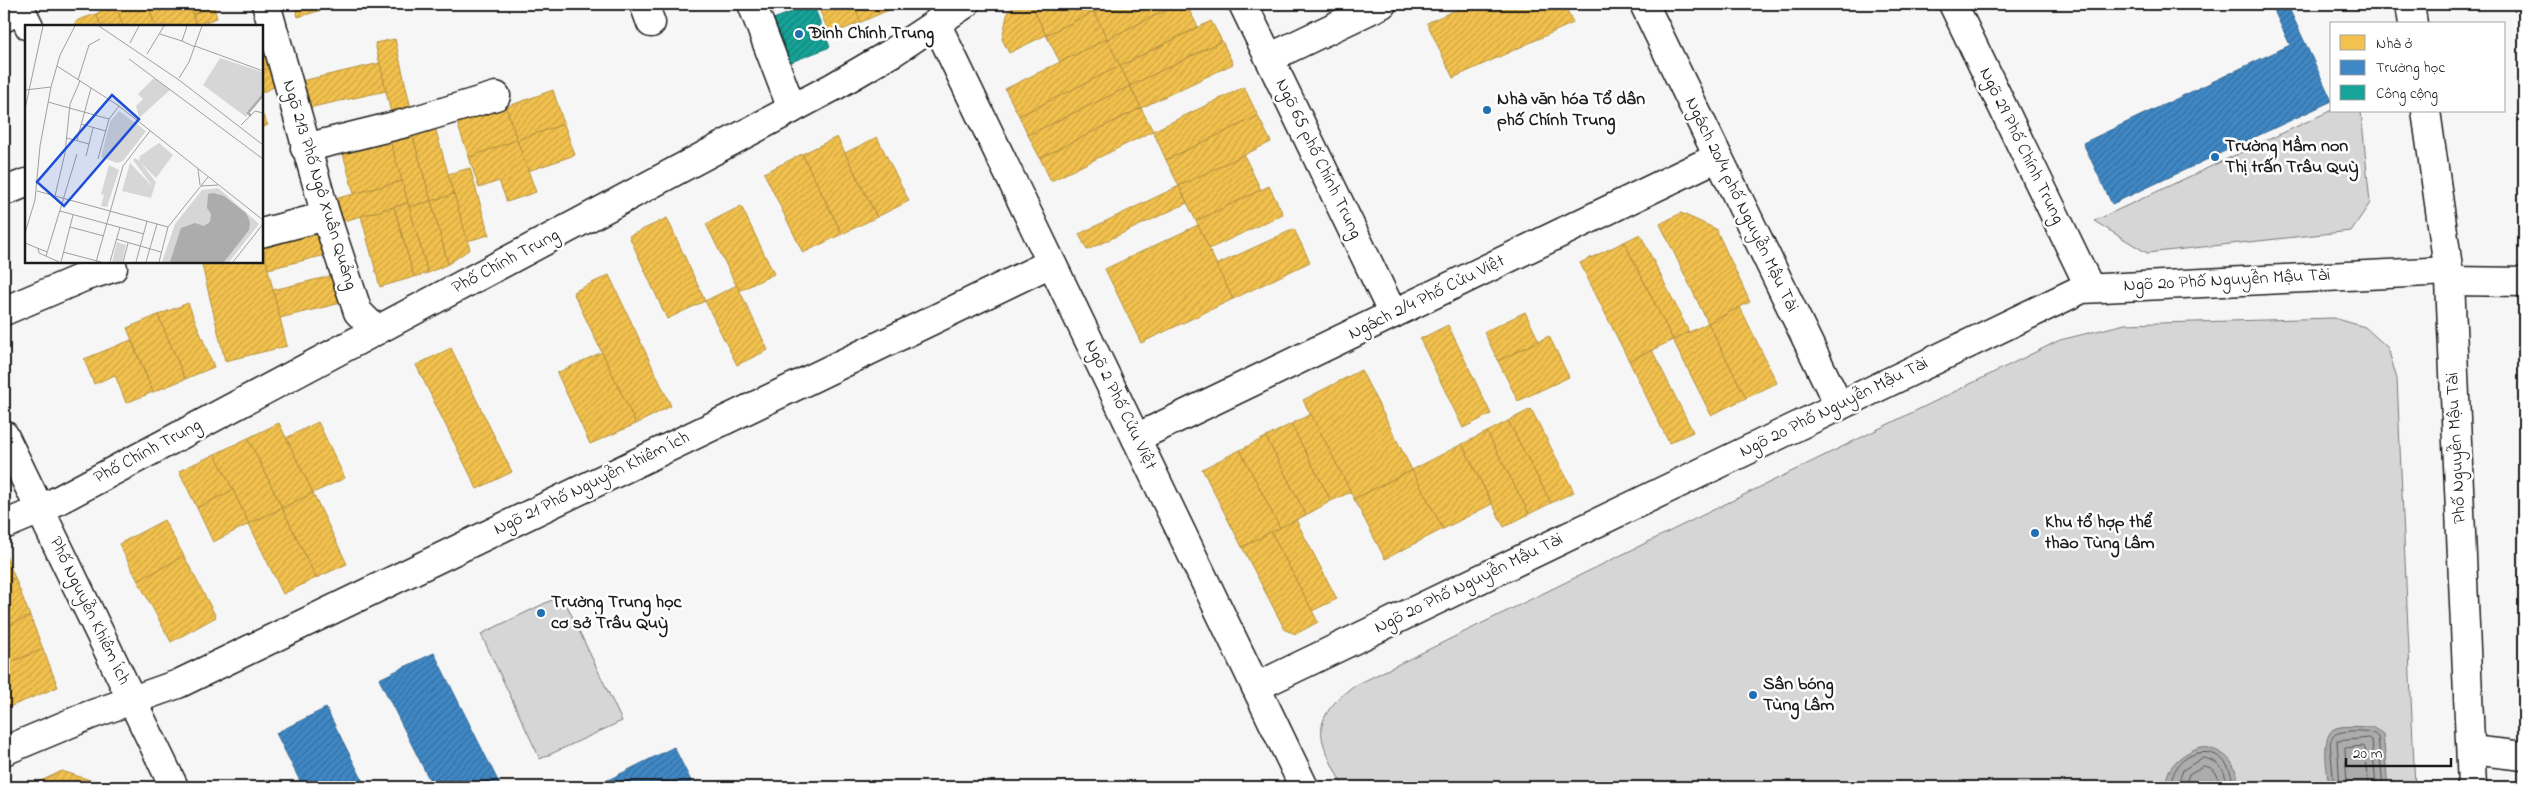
<svg xmlns="http://www.w3.org/2000/svg" width="2528" height="791" viewBox="0 0 2528 791" font-family="'Indie Flower',sans-serif">
	<style>
		.green { fill: #d6d6d6; stroke: #797979 }
		.water { fill: #acacac; stroke: #727272 }
		.homes { fill: url(#homes-hatch); stroke: #b2903f }
		.schools { fill: url(#schools-hatch); stroke: #346892 }
		.public { fill: url(#public-hatch); stroke: #187a73 }
		.lines { fill: none; stroke-linecap: round; stroke-linejoin: round }
		.shore { stroke: #565656; stroke-width: 1 }
		.minor-casing { stroke: #1c1c1c; stroke-width: 31 }
		.major-casing { stroke: #1c1c1c; stroke-width: 31 }
		.minor { stroke: #fff; stroke-width: 28 }
		.major { stroke: #fff; stroke-width: 28 }
		.poi-dot { fill: #1f6fb2; stroke: #fff; stroke-width: 2 }
		.labels { text-anchor: middle; dominant-baseline: central; stroke-width: 5; stroke-linejoin: round; paint-order: stroke }
		.poi-label { font-size: 18px; font-weight: bold; fill: #1c1c1c; stroke: #fff; text-anchor: start }
		.street-label { font-size: 18px; fill: #1c1c1c; stroke: #fff }
		.inset-river { fill: none; stroke: #acacac; stroke-width: 2.5 }
		.inset-road { fill: none; stroke: #9f9f9f; stroke-width: 1 }
		.view { fill: #1d4ed8; fill-opacity: 0.15; stroke: #1d4ed8; stroke-width: 2.5 }
		.inset-edge { fill: none; stroke: #1c1c1c; stroke-width: 2.5 }
	</style>
	<defs>
		<pattern id="homes-hatch" width="6" height="6" patternUnits="userSpaceOnUse" patternTransform="scale(1.25)"><rect width="6" height="6" fill="#f2c14e"/><path d="M-1 1l2-2M0 6l6-6M5 7l2-2" fill="none" stroke="#cfa544"/></pattern>
		<pattern id="schools-hatch" width="6" height="6" patternUnits="userSpaceOnUse" patternTransform="scale(1.25)"><rect width="6" height="6" fill="#3f88c5"/><path d="M-1 1l2-2M0 6l6-6M5 7l2-2" fill="none" stroke="#346e9f"/></pattern>
		<pattern id="public-hatch" width="6" height="6" patternUnits="userSpaceOnUse" patternTransform="scale(1.25)"><rect width="6" height="6" fill="#17a398"/><path d="M-1 1l2-2M0 6l6-6M5 7l2-2" fill="none" stroke="#14847b"/></pattern>
	</defs>
	<rect width="100%" height="100%" fill="#f6f6f6"/>
	<filter id="ink" filterUnits="userSpaceOnUse"><feTurbulence type="fractalNoise" baseFrequency=".02" numOctaves="2"/><feDisplacementMap in="SourceGraphic" scale="10" xChannelSelector="R" yChannelSelector="G"/><feConvolveMatrix kernelMatrix="1 2 1 2 8 2 1 2 1" color-interpolation-filters="sRGB"/></filter>
	<g filter="url(#ink)">
		<g class="green">
			<path d="M2332 110 2361 111 2370 203 2351 231 2147 253 2094 221Z"/>
			<path d="M2334 318 2365 327 2388 348 2397 379 2415 787H1343C1321 741 1305 724 1352 687L2060 340 2125 324Z"/>
			<path d="M562 595 622 721 540 759 481 634Z"/>
		</g>
		<g class="water">
			<path d="M2372 727 2383 734 2388 787H2329C2328 773 2319 734 2336 728 2346 725 2361 727 2372 727Z"/>
			<path d="M2200 747C2225 749 2238 763 2238 787H2166C2164 767 2183 753 2200 747Z"/>
		</g>
		<g class="homes">
			<path d="M112 4H116L123 26H101L96 14Z"/>
			<path d="M116 4H148L155 26H123Z"/>
			<path d="M148 4H189L196 25 155 26Z"/>
			<path d="M189 4H212L214 7 193 14Z"/>
			<path d="M294 4H338L339 5 298 17Z"/>
			<path d="M817 4H854L861 22 830 35Z"/>
			<path d="M854 4H888L891 9 861 22Z"/>
			<path d="M888 4H904L891 9Z"/>
			<path d="M1022 4H1031L1046 35 1009 53 1002 39 1008 11Z"/>
			<path d="M1031 4H1089L1094 12 1046 35Z"/>
			<path d="M1089 4H1110L1094 12Z"/>
			<path d="M1110 4H1179L1107 39 1094 12Z"/>
			<path d="M1179 4H1186L1198 27 1120 66 1107 39Z"/>
			<path d="M1468 4H1564L1573 23 1453 78 1427 23Z"/>
			<path d="M214 7 217 18 196 25 193 14Z"/>
			<path d="M1094 12 1107 39 1060 62 1046 35Z"/>
			<path d="M96 14 101 26H72L78 20Z"/>
			<path d="M1211 21 1222 41 1130 86 1120 66Z"/>
			<path d="M395 39 412 113 392 118 375 43Z"/>
			<path d="M1107 39 1120 66 1019 116 1005 89Z"/>
			<path d="M1222 41 1233 64 1141 108 1130 86Z"/>
			<path d="M261 44 272 66 261 71Z"/>
			<path d="M380 63 386 91 303 109 297 82Z"/>
			<path d="M272 66 280 84 261 93V71Z"/>
			<path d="M1120 66 1130 86 1028 135 1019 116Z"/>
			<path d="M1130 86 1141 108 1040 158 1028 135Z"/>
			<path d="M1244 87 1258 116 1166 160 1153 131Z"/>
			<path d="M553 90 564 124 517 140 506 107Z"/>
			<path d="M506 107 517 140 469 157 457 123Z"/>
			<path d="M1141 108 1153 131 1051 181 1040 158Z"/>
			<path d="M261 112 268 125 261 128Z"/>
			<path d="M1258 116 1271 142 1179 186 1166 160Z"/>
			<path d="M434 124 454 194 431 201 411 130Z"/>
			<path d="M564 124 575 155 528 171 517 140Z"/>
			<path d="M411 130 431 201 409 207 389 137Z"/>
			<path d="M389 137 402 181 354 194 342 150Z"/>
			<path d="M837 137 877 217 842 234 802 154Z"/>
			<path d="M877 137 909 201 877 217 845 153Z"/>
			<path d="M517 140 536 192 507 202 499 181 479 188 469 157Z"/>
			<path d="M802 154 842 234 803 253 764 173Z"/>
			<path d="M1244 155 1261 190 1196 221 1179 186Z"/>
			<path d="M470 168 489 235 467 241 448 174Z"/>
			<path d="M402 181 408 203 333 224 327 201Z"/>
			<path d="M1179 186 1187 203 1087 250 1079 234Z"/>
			<path d="M1269 186 1283 214 1209 249 1196 221Z"/>
			<path d="M454 194 470 249 448 264 431 201Z"/>
			<path d="M431 201 448 264 428 273 409 207Z"/>
			<path d="M408 203 428 273 414 277 394 207Z"/>
			<path d="M741 206 774 274 739 291 706 224Z"/>
			<path d="M394 207 414 277 380 287 361 216Z"/>
			<path d="M1681 213 1716 229 1750 302 1708 323 1660 224Z"/>
			<path d="M667 218 705 301 667 319 629 236Z"/>
			<path d="M1198 225 1233 299 1141 343 1105 269Z"/>
			<path d="M325 229 330 254 268 269 262 245Z"/>
			<path d="M1294 229 1310 262 1233 299 1216 265Z"/>
			<path d="M1640 234 1689 332 1673 340 1624 242Z"/>
			<path d="M1624 242 1673 340 1629 361 1580 263Z"/>
			<path d="M262 245 287 346 225 361 201 261H261Z"/>
			<path d="M339 274 345 302 280 318 273 290Z"/>
			<path d="M609 275 671 406 636 424 573 292Z"/>
			<path d="M737 285 768 350 737 365 705 301Z"/>
			<path d="M188 303 214 367 185 379 158 315Z"/>
			<path d="M1740 307 1777 383 1746 398 1708 323Z"/>
			<path d="M1525 312 1539 341 1498 361 1484 332Z"/>
			<path d="M158 315 185 379 153 392 127 328Z"/>
			<path d="M1708 323 1746 398 1711 415 1673 340Z"/>
			<path d="M1448 325 1491 414 1463 428 1420 339Z"/>
			<path d="M1549 336 1569 377 1518 401 1498 361Z"/>
			<path d="M131 340 153 392 126 403 115 375 94 384 84 359Z"/>
			<path d="M451 348 512 472 477 489 416 365Z"/>
			<path d="M1652 350 1693 432 1669 443 1629 361Z"/>
			<path d="M602 352 636 424 590 444 557 373Z"/>
			<path d="M1361 370 1412 470 1354 499 1303 400Z"/>
			<path d="M1531 409 1574 492 1551 503 1508 421Z"/>
			<path d="M1311 414 1351 492 1331 501 1291 424Z"/>
			<path d="M1508 421 1551 503 1529 514 1487 432Z"/>
			<path d="M318 422 345 478 313 493 286 438Z"/>
			<path d="M279 423 313 493 282 508 248 438Z"/>
			<path d="M1291 424 1331 501 1306 515 1266 437Z"/>
			<path d="M1487 432 1529 514 1504 527 1462 444Z"/>
			<path d="M1266 437 1306 515 1280 528 1240 450Z"/>
			<path d="M248 438 282 508 249 524 215 454Z"/>
			<path d="M1462 444 1492 504 1443 529 1412 470Z"/>
			<path d="M1240 450 1280 528 1242 547 1202 469Z"/>
			<path d="M215 454 233 490 197 508 179 471Z"/>
			<path d="M1412 470 1443 529 1385 559 1354 499Z"/>
			<path d="M233 490 249 524 213 542 197 508Z"/>
			<path d="M313 493 347 564 316 578 282 508Z"/>
			<path d="M282 508 316 578 283 594 249 524Z"/>
			<path d="M164 520 184 556 138 581 119 544Z"/>
			<path d="M1296 520 1337 599 1312 611 1271 532Z"/>
			<path d="M1271 532 1318 622 1296 634 1285 630 1242 547Z"/>
			<path d="M4 551 15 578 4 582Z"/>
			<path d="M184 556 216 617 171 642 138 581Z"/>
			<path d="M15 578 30 616 4 627V582Z"/>
			<path d="M30 616 43 649 4 665V627Z"/>
			<path d="M43 649 58 687 4 709V665Z"/>
			<path d="M62 771 112 787H28Z"/>
		</g>
		<g class="schools">
			<path d="M2271 4H2287L2332 101 2112 204 2083 143 2290 45Z"/>
			<path d="M434 653 501 787H433L379 679Z"/>
			<path d="M326 708 366 787H303L276 733Z"/>
			<path d="M674 747 694 787H594Z"/>
		</g>
		<path class="public" d="M813 4 830 47 786 64 768 21Z"/>
		<g class="lines">
			<g class="shore">
				<path d="M2171 787C2171 747 2231 735 2233 787"/>
				<path d="M2177 787 2183 770 2202 758C2220 760 2226 771 2227 787"/>
				<path d="M2185 787 2189 774 2203 766C2216 767 2219 776 2219 787"/>
				<path d="M2334 787 2330 743C2332 738 2333 735 2338 733 2348 730 2372 729 2378 737L2383 787"/>
				<path d="M2340 787 2337 741 2369 738 2372 740 2376 787"/>
				<path d="M2347 787 2345 748 2363 746 2365 748 2369 787"/>
			</g>
			<defs>
				<g id="minor">
					<path d="M266 4 326 216 358 312 376 330"/>
					<path d="M644 4 651 23"/>
					<path d="M752 4 792 109"/>
					<path d="M1243 4 1393 314"/>
					<path d="M1644 4 1839 406"/>
					<path d="M1953 4 2090 288"/>
					<path d="M2410 4 2413 24"/>
					<path d="M19 6 29 26"/>
					<path d="M936 23 1304 787"/>
					<path d="M1269 58 1382 4"/>
					<path d="M2426 111 2450 281 2472 787"/>
					<path d="M305 148 406 123 496 96"/>
					<path d="M8 190 26 183"/>
					<path d="M261 233 326 216"/>
					<path d="M2450 281 2524 282"/>
					<path d="M4 311 84 277 113 268"/>
					<path d="M4 435 174 787"/>
					<path d="M1136 438 1718 157"/>
					<path d="M4 525 40 510 833 87 893 52 965 4"/>
					<path d="M1256 687 2082 289 2449 271"/>
					<path d="M2471 750 2524 756"/>
					<path d="M4 751 90 715 178 684 1051 263"/>
				</g>
				<path id="major" d="M4 18 22 4"/>
			</defs>
			<use href="#minor" class="minor-casing"/>
			<use href="#major" class="major-casing"/>
			<use href="#minor" class="minor"/>
			<use href="#major" class="major"/>
		</g>
	</g>
	<g class="poi-dot">
		<circle cx="799" cy="34" r="5"/>
		<circle cx="1487" cy="110" r="5"/>
		<circle cx="2215" cy="157" r="5"/>
		<circle cx="2035" cy="533" r="5"/>
		<circle cx="541" cy="613" r="5"/>
		<circle cx="1753" cy="695" r="5"/>
	</g>
	<g class="labels">
		<g class="poi-label">
			<text x="809" y="34">Đình Chính Trung</text>
			<text x="1497" y="100">Nhà văn hóa Tổ dân<tspan x="1497" dy="21">phố Chính Trung</tspan></text>
			<text x="2225" y="147">Trường Mầm non<tspan x="2225" dy="21">Thị trấn Trâu Quỳ</tspan></text>
			<text x="2045" y="523">Khu tổ hợp thể<tspan x="2045" dy="21">thao Tùng Lâm</tspan></text>
			<text x="551" y="603">Trường Trung học<tspan x="551" dy="21">cơ sở Trâu Quỳ</tspan></text>
			<text x="1763" y="685">Sân bóng<tspan x="1763" dy="21">Tùng Lâm</tspan></text>
		</g>
		<g class="street-label">
			<text transform="translate(2021 146) rotate(64)">Ngõ 29 Phố Chính Trung</text>
			<text transform="translate(1318 159) rotate(64)">Ngõ 65 phố Chính Trung</text>
			<text transform="translate(319 185) rotate(73)">Ngõ 213 Phố Ngô Xuân Quảng</text>
			<text transform="translate(1741 205) rotate(64)">Ngách 20/4 phố Nguyễn Mậu Tài</text>
			<text transform="translate(506 262) rotate(-28)">Phố Chính Trung</text>
			<text transform="translate(2227 281) rotate(-3)">Ngõ 20 Phố Nguyễn Mậu Tài</text>
			<text transform="translate(1427 298) rotate(-26)">Ngách 2/4 Phố Cửu Việt</text>
			<text transform="translate(1120 405) rotate(64)">Ngõ 2 Phố Cửu Việt</text>
			<text transform="translate(1834 408) rotate(-26)">Ngõ 20 Phố Nguyễn Mậu Tài</text>
			<text transform="translate(2457 448) rotate(-93)">Phố Nguyễn Mậu Tài</text>
			<text transform="translate(148 452) rotate(-28)">Phố Chính Trung</text>
			<text transform="translate(592 484) rotate(-26)">Ngõ 21 Phố Nguyễn Khiêm Ích</text>
			<text transform="translate(1469 584) rotate(-26)">Ngõ 20 Phố Nguyễn Mậu Tài</text>
			<text transform="translate(89 611) rotate(64)">Phố Nguyễn Khiêm Ích</text>
		</g>
	</g>
	<g transform="translate(25 25)">
		<rect width="238" height="238" fill="#f6f6f6"/>
		<path d="M134 118 148 130 131 153 115 137 131 157 126 173 97 166 105 138 128 162 108 135 110 133 114 136 115 131Z" fill="#d6d6d6"/>
		<path d="M129 53 145 65 114 93 111 81 118 74 113 69Z" fill="#d6d6d6"/>
		<path d="M195 33 237 47V70L221 92 178 60ZM94 86 121 106 98 136 92 138 76 132 85 97ZM84 140 94 145 82 182 76 181 79 170 76 169ZM193 163 234 199 204 237H137L150 199 177 165ZM92 217 101 220 97 237H87Z" fill="#d6d6d6"/>
		<path d="M188 168 199 171 221 188 225 197 224 205 199 237H145L156 203 170 198 179 201 185 197 186 189 182 183 183 169Z" fill="#acacac"/>
		<path class="inset-river" d="M226 91 223 88 238 70"/>
		<path class="inset-road" d="M74 1 154 55 238 120M162 1 157 16 170 22M135 9 157 16M105 18 114 1M170 21 238 46M122 29 139 1M104 34 238 134M32 41 94 81 238 195M154 53 164 37 177 1M53 55 64 20 75 14M0 65 26 62M23 77 84 94M0 84 18 1M56 99 81 106M216 100 230 86 238 88M42 113 64 119M52 115 66 63M61 131 68 103M73 134 84 94 94 81M173 144 175 160M176 161 193 160M12 166 143 202M30 171 40 128 45 79 55 56M35 186 119 209M45 202 79 211M0 208 10 175 15 121 26 62 35 30 50 1M91 214 136 227M0 218 22 227M13 223 14 228 34 237M38 227 76 237M21 231 52 129M36 237 48 190M71 237 98 141 125 106M85 237 95 202M98 237 103 218M111 237 122 196M121 237 132 199M134 237 143 202 183 152M208 237 238 199"/>
		<path class="view" d="M87 70 114 94 39 181 12 157Z"/>
		<rect width="238" height="238" class="inset-edge"/>
	</g>
	<rect width="2528" height="791" fill="none" stroke="#fff" stroke-width="20"/>
	<rect x="10" y="10" width="2508" height="771" fill="none" stroke="#1c1c1c" stroke-width="2" filter="url(#ink)"/>
	<rect x="2330" y="22" width="175" height="90" fill="#ffffff" stroke="#a4a4a4"/>
	<rect x="2340" y="35" width="25" height="15" fill="#f2c14e" stroke="#a4a4a4"/>
	<text x="2376" y="48" font-size="15" fill="#1c1c1c">Nhà ở</text>
	<rect x="2340" y="60" width="25" height="15" fill="#3f88c5" stroke="#a4a4a4"/>
	<text x="2376" y="72" font-size="15" fill="#1c1c1c">Trường học</text>
	<rect x="2340" y="85" width="25" height="15" fill="#17a398" stroke="#a4a4a4"/>
	<text x="2376" y="98" font-size="15" fill="#1c1c1c">Công cộng</text>
	<path d="M2346 758v8h105v-8" fill="none" stroke="#1c1c1c" stroke-width="2.5"/>
	<text x="2353" y="758" font-size="15" fill="#1c1c1c" stroke="#ffffff" stroke-width="4" paint-order="stroke">20 m</text>
</svg>
